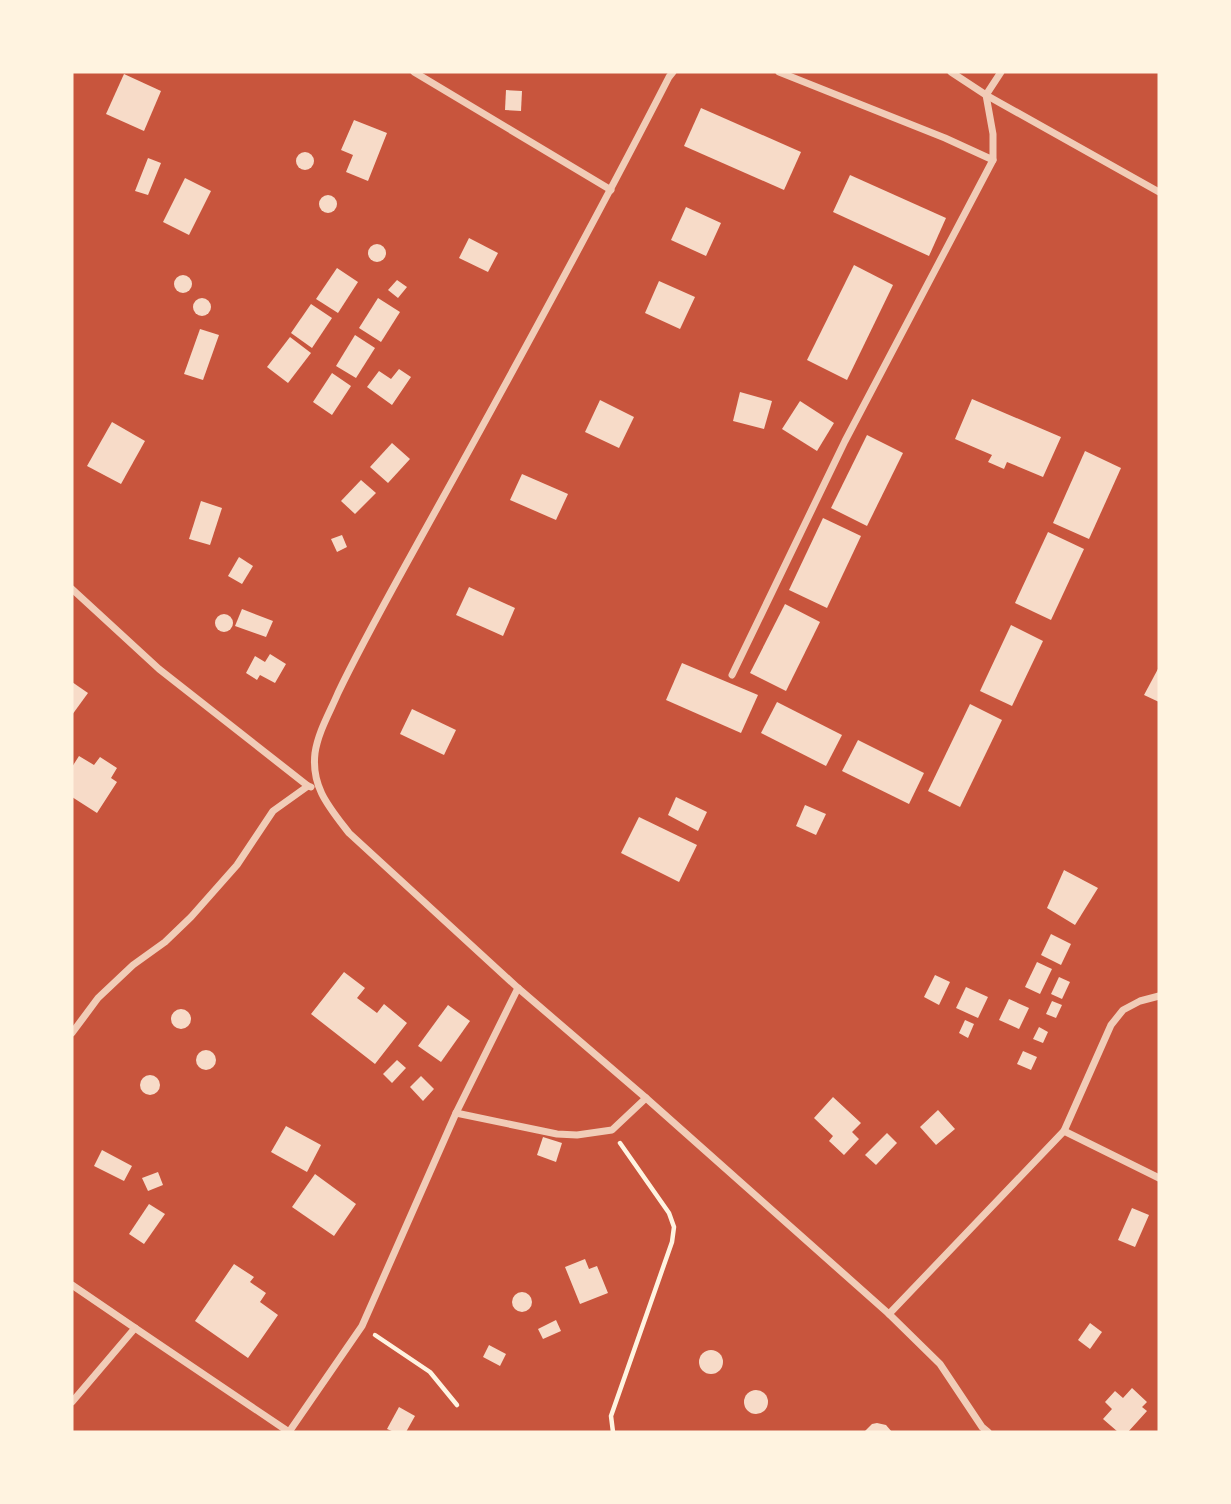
<svg xmlns="http://www.w3.org/2000/svg" width="1231" height="1504" viewBox="0 0 1231 1504" font-family="Arial,sans-serif">
	<style>
		.building { fill: #f7dbc8 }
		.lines { fill: none; stroke-linecap: round; stroke-linejoin: round }
		.path { stroke: #fff3e0; stroke-width: 4.5 }
		.minor { stroke: #f1ccb7; stroke-width: 7 }
	</style>
	<rect width="100%" height="100%" fill="#c8553d"/>
	<g class="building">
		<path d="M124 74 161 91 144 131 106 114Z"/>
		<path d="M506 90 522 91 521 111 505 110Z"/>
		<path d="M701 108 801 152 784 190 684 146Z"/>
		<path d="M354 120 387 133 368 181 346 172 353 155 341 150Z"/>
		<circle cx="305" cy="161" r="9"/>
		<path d="M148 158 161 163 148 195 135 191Z"/>
		<path d="M850 175 946 218 929 256 833 212Z"/>
		<path d="M185 178 211 191 189 235 163 222Z"/>
		<circle cx="328" cy="204" r="9"/>
		<path d="M686 207 721 223 706 256 671 240Z"/>
		<path d="M469 238 498 253 488 272 459 258Z"/>
		<circle cx="377" cy="253" r="9"/>
		<path d="M854 265 893 285 847 380 807 360Z"/>
		<path d="M337 268 358 282 338 313 316 299Z"/>
		<circle cx="183" cy="284" r="9"/>
		<path d="M397 280 407 287 398 298 388 290Z"/>
		<path d="M659 281 695 297 680 329 645 313Z"/>
		<circle cx="202" cy="307" r="9"/>
		<path d="M378 298 400 312 381 342 359 328Z"/>
		<path d="M311 304 332 318 312 348 291 333Z"/>
		<path d="M200 329 219 335 203 380 184 374Z"/>
		<path d="M355 335 375 348 356 378 336 366Z"/>
		<path d="M290 337 311 353 288 383 267 367Z"/>
		<path d="M399 369 411 377 392 405 367 387 379 371 391 379Z"/>
		<path d="M332 373 351 386 332 415 313 402Z"/>
		<path d="M740 392 772 401 764 429 733 421Z"/>
		<path d="M972 399 1061 437 1043 477 1007 462 1004 469 988 462 992 455 955 439Z"/>
		<path d="M600 400 634 417 619 448 585 432Z"/>
		<path d="M800 401 834 423 817 451 782 429Z"/>
		<path d="M112 422 145 441 121 484 87 466Z"/>
		<path d="M867 435 903 453 867 526 831 508Z"/>
		<path d="M392 443 410 459 388 483 370 467Z"/>
		<path d="M1085 451 1121 468 1089 539 1053 523Z"/>
		<path d="M522 474 568 494 556 520 510 500Z"/>
		<path d="M361 480 376 493 355 514 341 501Z"/>
		<path d="M201 501 222 508 210 545 189 539Z"/>
		<path d="M823 518 861 536 827 608 789 590Z"/>
		<path d="M1048 532 1084 549 1051 620 1015 603Z"/>
		<path d="M342 535 347 547 337 552 331 539Z"/>
		<path d="M239 557 253 566 242 584 228 576Z"/>
		<path d="M469 587 515 608 503 636 456 615Z"/>
		<path d="M785 604 820 622 786 691 750 673Z"/>
		<path d="M242 609 273 621 266 637 235 626Z"/>
		<circle cx="224" cy="623" r="9"/>
		<path d="M1011 625 1043 641 1012 706 980 691Z"/>
		<path d="M270 654 286 664 275 683 260 675 257 680 246 673 255 656 265 662Z"/>
		<path d="M682 663 758 695 741 733 666 700Z"/>
		<path d="M1159 667V702L1144 695Z"/>
		<path d="M72 682 88 693 72 715Z"/>
		<path d="M777 702 842 735 826 766 761 733Z"/>
		<path d="M970 704 1002 720 960 807 928 791Z"/>
		<path d="M412 709 456 730 444 755 400 734Z"/>
		<path d="M858 740 924 773 909 804 842 771Z"/>
		<path d="M79 756 94 765 100 757 117 768 111 778 117 782 97 813 72 797V767Z"/>
		<path d="M676 797 707 812 698 831 668 815Z"/>
		<path d="M805 805 826 814 816 835 796 826Z"/>
		<path d="M639 817 697 845 679 882 621 853Z"/>
		<path d="M1064 870 1098 888 1075 925 1047 908Z"/>
		<path d="M1051 934 1071 944 1061 965 1041 955Z"/>
		<path d="M1037 962 1052 969 1040 994 1025 987Z"/>
		<path d="M344 972 365 988 357 998 377 1013 384 1004 407 1023 375 1064 311 1014Z"/>
		<path d="M935 975 950 982 939 1005 924 997Z"/>
		<path d="M1059 977 1070 982 1062 999 1051 994Z"/>
		<path d="M966 987 988 997 978 1018 956 1008Z"/>
		<path d="M1009 999 1029 1008 1019 1029 999 1020Z"/>
		<path d="M1052 1001 1062 1005 1056 1018 1046 1014Z"/>
		<path d="M448 1005 470 1021 441 1062 418 1046Z"/>
		<circle cx="181" cy="1019" r="10"/>
		<path d="M965 1020 974 1024 968 1038 959 1033Z"/>
		<path d="M1039 1027 1048 1032 1043 1043 1033 1039Z"/>
		<circle cx="206" cy="1060" r="10"/>
		<path d="M1023 1051 1037 1057 1031 1070 1017 1064Z"/>
		<path d="M397 1060 406 1068 392 1083 383 1074Z"/>
		<circle cx="150" cy="1085" r="10"/>
		<path d="M421 1076 434 1089 423 1101 410 1087Z"/>
		<path d="M833 1097 861 1123 852 1132 859 1139 844 1155 829 1141 833 1136 814 1118Z"/>
		<path d="M938 1110 955 1129 936 1145 920 1127Z"/>
		<path d="M286 1126 321 1145 307 1172 271 1152Z"/>
		<path d="M887 1133 897 1143 876 1165 865 1155Z"/>
		<path d="M543 1137 562 1143 556 1162 537 1155Z"/>
		<path d="M102 1150 132 1166 124 1181 94 1166Z"/>
		<path d="M158 1172 163 1185 148 1191 142 1178Z"/>
		<path d="M315 1174 356 1204 334 1236 292 1207Z"/>
		<path d="M149 1204 165 1214 144 1244 129 1234Z"/>
		<path d="M1132 1208 1149 1215 1135 1247 1118 1240Z"/>
		<path d="M585 1259 589 1269 597 1266 608 1293 580 1304 565 1267Z"/>
		<path d="M234 1264 254 1277 250 1282 266 1293 260 1302 278 1315 248 1358 195 1321Z"/>
		<circle cx="522" cy="1302" r="10"/>
		<path d="M556 1320 561 1331 543 1339 538 1329Z"/>
		<path d="M1090 1323 1102 1332 1090 1349 1078 1340Z"/>
		<path d="M489 1345 506 1354 500 1366 483 1357Z"/>
		<circle cx="711" cy="1362" r="12"/>
		<path d="M1132 1388 1147 1402 1142 1407 1147 1411 1128 1432H1118L1103 1419 1112 1409 1105 1402 1115 1391 1123 1398Z"/>
		<circle cx="756" cy="1402" r="12"/>
		<path d="M399 1407 415 1416 406 1432H394L387 1429Z"/>
		<path d="M877 1423 886 1425 892 1432H864L872 1424Z"/>
	</g>
	<g class="lines">
		<g class="path">
			<path d="M375 1335 430 1372 457 1405"/>
			<path d="M613 1432 611 1416 672 1242 674 1227 669 1213 620 1143"/>
		</g>
		<g class="minor">
			<path d="M414 72 611 190"/>
			<path d="M673 72 669 77C589 233 505 386 420 539 392 590 363 641 338 693 330 712 318 732 315 753 311 787 329 807 349 833L518 988 646 1098 889 1314 940 1364 982 1427 988 1432"/>
			<path d="M779 72 945 138 993 160V134L986 95 1001 72"/>
			<path d="M951 72 986 95 1159 192"/>
			<path d="M72 589 159 669 308 786 311 787"/>
			<path d="M732 675 845 441 993 160"/>
			<path d="M72 1033 98 998 133 965 165 942 191 917 237 865 273 811 308 786"/>
			<path d="M456 1113 557 1134 577 1135 612 1130 646 1098"/>
			<path d="M1064 1131 1159 1178"/>
			<path d="M72 1285 135 1328"/>
			<path d="M889 1314 1064 1131 1111 1025 1123 1010 1140 1001 1159 996"/>
			<path d="M72 1402 135 1328 289 1432 362 1326 456 1113 518 988"/>
		</g>
	</g>
	<rect width="1231" height="1504" fill="none" stroke="#fff3e0" stroke-width="147"/>
</svg>
